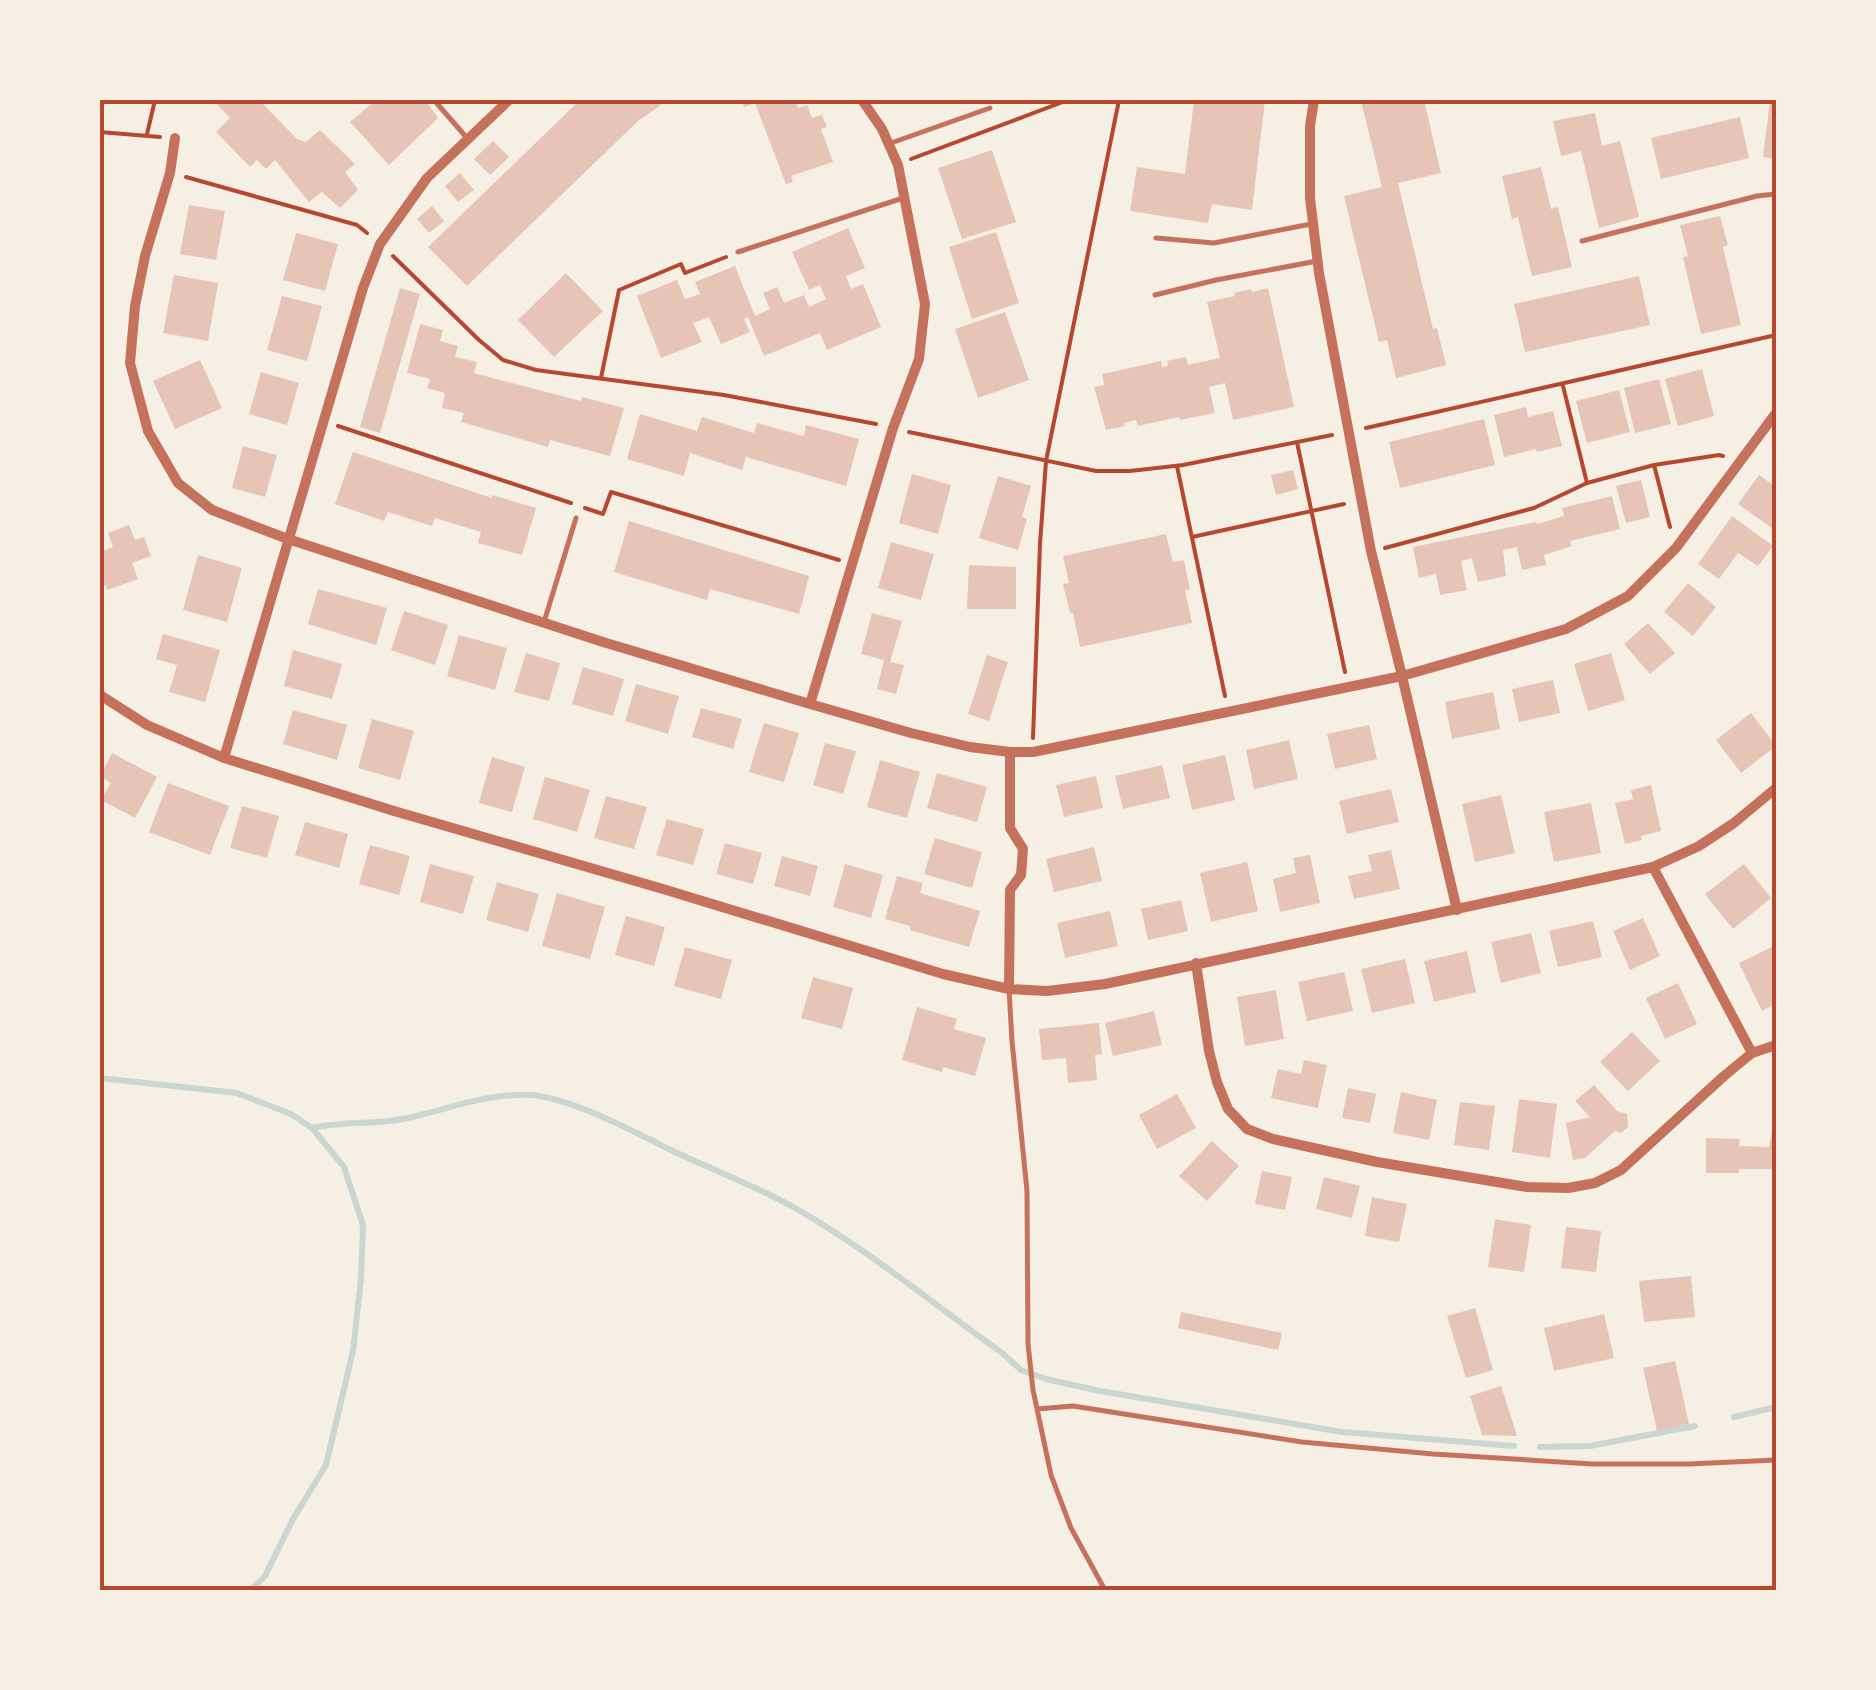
<svg xmlns="http://www.w3.org/2000/svg" width="1876" height="1690" viewBox="0 0 1876 1690" font-family="'Open Sans',sans-serif">
	<style>
		.lines { fill: none; stroke-linecap: round; stroke-linejoin: round }
		.stream { stroke: #c9d6d2; stroke-width: 6 }
		.building { fill: #e6c5b7 }
		.path { stroke: #b5482f; stroke-width: 4 }
		.service { stroke: #c5725c; stroke-width: 5 }
		.minor { stroke: #c5725c; stroke-width: 10 }
		.neatline { fill: none; stroke: #b5482f; stroke-width: 4 }
	</style>
	<rect width="100%" height="100%" fill="#f6efe4"/>
	<g class="lines">
		<path class="stream" d="M100 1078 237 1093 291 1114 312 1128 344 1167 363 1225 361 1279 353 1351 326 1465 293 1519 265 1576 251 1590
			M312 1128C342 1121 373 1125 403 1119 446 1110 485 1093 530 1095 569 1097 635 1132 671 1150 714 1171 760 1187 802 1212 872 1253 935 1305 1001 1352L1021 1370 1046 1379 1100 1391 1342 1432 1514 1446
			M1734 1417 1776 1407
			M1540 1447 1590 1446 1695 1426"/>
	</g>
	<path class="building" d="M213 100H259L297 139 306 142 320 130 355 164 345 172 358 190 340 208 322 192 309 202 275 160 266 169 257 160 250 167 216 132 230 118Z
		M376 100H425L438 118 389 165 350 122Z
		M580 100H656L661 105 638 121 467 286 428 247Z
		M741 100H795L798 108 807 105 812 118 822 115 827 127 821 129 833 162 791 176 793 182 786 184 755 103 744 107Z
		M1194 100H1265L1252 210 1212 204 1208 223 1130 211 1137 167 1185 174Z
		M1392 100V104L1407 100H1424L1441 173 1398 183 1433 329 1437 328 1446 365 1396 378 1387 340 1379 342 1344 196 1382 187 1361 101Z
		M1770 100H1776V159L1763 157Z
		M1595 113 1602 146 1620 141 1639 217 1599 228 1581 151 1561 156 1553 121Z
		M1740 117 1749 158 1661 179 1651 138Z
		M493 141 509 157 490 175 474 159Z
		M992 150 1016 222 962 239 938 168Z
		M1541 167 1551 209 1558 207 1572 267 1532 276 1518 217 1512 219 1502 176Z
		M460 173 474 190 458 202 445 186Z
		M189 205 225 211 216 260 180 254Z
		M432 206 444 221 429 233 417 219Z
		M1720 216 1728 245 1723 247 1741 325 1701 334 1683 257 1688 256 1680 225Z
		M848 228 865 268 846 276 851 289 863 284 881 327 827 350 820 333 764 356 748 317 744 319 750 332 721 344 709 317 693 323 702 342 661 358 637 296 677 280 685 299 700 294 695 282 735 266 755 316 770 309 763 293 777 287 784 303 804 295 809 307 826 299 820 285 809 290 792 252Z
		M996 232 1019 303 972 319 949 247Z
		M296 233 338 244 325 291 283 280Z
		M566 273 603 311 554 357 518 320Z
		M174 275 218 283 208 341 163 333Z
		M1639 276 1650 325 1525 352 1514 304Z
		M400 288 420 294 380 433 360 427Z
		M1268 288 1294 407 1233 420 1225 383 1209 387 1215 413 1180 420 1179 417 1138 426 1136 420 1124 423 1125 426 1106 430 1094 387 1104 385 1102 374 1161 361 1162 367 1168 366 1167 361 1186 357 1188 365 1220 358 1207 302 1235 296 1234 293 1251 289 1252 292Z
		M282 296 322 306 307 361 267 350Z
		M1005 312 1029 380 978 398 955 329Z
		M420 324 443 330 440 341 458 346 455 357 477 362 474 373 581 401 582 397 624 408 610 456 550 440 548 447 461 422 464 413 442 408 445 393 427 388 430 379 407 373Z
		M200 360 222 408 175 429 153 381Z
		M1702 369 1714 416 1678 426 1665 379Z
		M261 372 299 383 287 425 249 414Z
		M1659 379 1671 424 1635 433 1624 388Z
		M1619 390 1630 432 1587 443 1576 401Z
		M1526 407 1528 417 1553 411 1562 446 1537 452 1536 449 1504 457 1494 415Z
		M640 414 697 431 702 417 754 433 757 423 804 436 806 425 859 439 846 486 746 457 742 470 690 453 684 476 627 459Z
		M1484 419 1495 465 1400 488 1389 442Z
		M243 446 277 455 265 497 232 488Z
		M353 452 492 498V495L536 508 522 555 478 543 481 532 435 518 432 526 388 512 384 521 335 504Z
		M1293 470 1298 489 1276 495 1271 475Z
		M912 474 951 485 938 534 899 523Z
		M1759 475 1776 487V531L1738 504Z
		M998 476 1031 486 1022 517 1027 519 1018 550 979 538Z
		M1641 480 1650 517 1626 523 1616 486Z
		M1612 496 1620 529 1570 541 1572 546 1544 555 1546 565 1522 570 1517 547 1503 550 1506 576 1478 582 1472 558 1461 561 1467 590 1440 595 1436 574 1419 578 1413 547 1536 522 1537 524 1564 516 1562 508Z
		M1732 516 1773 546 1758 566 1738 553 1719 579 1698 564Z
		M629 521 809 576 799 614 710 589 707 600 614 572Z
		M129 525 135 540 144 537 151 556 132 563 138 579 107 590 106 585 100 587V552L113 547 108 533Z
		M1166 534 1173 562 1184 560 1190 590H1185L1192 623 1080 647 1073 613H1070L1063 584 1069 583 1063 556Z
		M891 542 934 554 921 600 878 588Z
		M198 555 242 568 227 622 183 610Z
		M969 565 1016 567V609H967Z
		M1688 583 1716 607 1693 636 1664 612Z
		M318 589 387 608 376 645 308 624Z
		M404 611 448 625 435 665 391 650Z
		M872 613 902 621 890 662 904 665 896 694 877 689 884 660 861 654Z
		M1648 623 1675 653 1650 674 1624 644Z
		M163 634 220 650 205 702 169 692 177 665 156 659Z
		M459 635 507 648 495 690 447 676Z
		M293 650 342 664 332 699 284 686Z
		M526 653 560 663 549 701 514 692Z
		M1611 653 1625 700 1588 711 1574 664Z
		M987 655 1008 662 989 721 968 714Z
		M583 667 624 679 613 716 572 704Z
		M1553 680 1560 713 1519 722 1512 689Z
		M636 684 679 696 668 734 625 721Z
		M1493 692 1500 729 1452 739 1445 702Z
		M701 708 742 719 733 749 692 737Z
		M293 710 347 725 337 760 283 744Z
		M1751 713 1776 746 1741 773 1716 740Z
		M372 719 414 731 400 780 358 768Z
		M764 723 799 733 784 782 749 772Z
		M1369 725 1377 759 1335 769 1327 734Z
		M1289 740 1298 779 1254 789 1246 750Z
		M825 743 856 751 843 794 813 785Z
		M112 753 157 777 135 818 101 800 111 783 100 776Z
		M1225 755 1235 800 1192 810 1182 765Z
		M492 757 525 767 512 812 479 803Z
		M880 760 920 772 907 818 867 807Z
		M1162 765 1170 798 1123 809 1115 776Z
		M937 773 987 787 977 822 927 808Z
		M1096 776 1103 808 1064 817 1056 785Z
		M545 777 590 790 577 832 533 819Z
		M168 783 229 806 210 855 149 832Z
		M1651 785 1661 831 1641 836 1642 840 1625 844 1615 803 1633 799 1631 790Z
		M1391 789 1399 822 1347 834 1339 801Z
		M1501 795 1515 853 1475 862 1462 804Z
		M606 796 647 807 634 849 594 838Z
		M1591 803 1601 853 1554 862 1544 812Z
		M242 806 279 816 267 858 230 848Z
		M667 819 704 829 693 865 656 855Z
		M305 822 348 834 339 868 295 855Z
		M935 838 982 852 972 888 924 874Z
		M725 843 762 853 753 884 716 874Z
		M370 845 410 856 399 895 359 884Z
		M1094 847 1102 881 1054 892 1046 859Z
		M1391 850 1400 889 1354 899 1348 876 1372 871 1368 855Z
		M1310 855 1320 903 1280 912 1273 879 1296 873 1293 858Z
		M782 856 818 866 810 896 774 886Z
		M1247 862 1258 911 1211 922 1200 873Z
		M430 864 474 876 463 914 420 902Z
		M845 864 883 875 871 918 833 907Z
		M1744 864 1771 898 1733 929 1705 894Z
		M897 876 923 883 920 893 980 911 969 947 910 930V926L885 919Z
		M497 882 539 894 528 932 486 920Z
		M557 893 605 907 590 959 542 946Z
		M1181 900 1188 931 1148 940 1141 909Z
		M1110 911 1118 946 1065 958 1057 923Z
		M626 916 665 927 654 966 615 955Z
		M1643 918 1660 956 1630 970 1613 931Z
		M1593 921 1602 957 1558 967 1549 931Z
		M1531 933 1541 973 1501 983 1491 942Z
		M1776 945V1004L1762 1011 1739 963Z
		M685 947 732 960 721 999 674 986Z
		M1467 951 1476 992 1434 1002 1424 961Z
		M1405 959 1415 1003 1372 1013 1361 969Z
		M1344 972 1353 1011 1307 1021 1298 982Z
		M813 977 853 988 842 1029 801 1018Z
		M1678 983 1697 1024 1665 1039 1646 998Z
		M1276 990 1284 1039 1245 1046 1237 997Z
		M917 1007 957 1019 954 1029 986 1038 975 1076 943 1067 942 1072 902 1060Z
		M1154 1011 1162 1045 1113 1056 1105 1023Z
		M1099 1023 1102 1054 1095 1055 1097 1080 1068 1083 1066 1058 1042 1060 1039 1029Z
		M1632 1032 1660 1061 1628 1091 1600 1062Z
		M1304 1060 1327 1065 1318 1108 1271 1098 1278 1069 1301 1074Z
		M1594 1085 1617 1111 1627 1114 1628 1127 1621 1133 1615 1131 1585 1158 1573 1160 1566 1123 1590 1117 1575 1101Z
		M1348 1088 1376 1094 1370 1123 1342 1118Z
		M1401 1092 1437 1100 1429 1140 1393 1133Z
		M1177 1094 1196 1128 1157 1149 1139 1115Z
		M1519 1099 1557 1104 1550 1158 1512 1152Z
		M1460 1102 1495 1106 1489 1150 1454 1145Z
		M1772 1130 1776 1131V1169H1739V1173H1706V1138L1740 1139 1739 1146 1769 1147Z
		M1212 1141 1239 1166 1207 1201 1179 1176Z
		M1262 1171 1292 1177 1285 1210 1255 1204Z
		M1324 1177 1360 1186 1352 1218 1316 1209Z
		M1372 1197 1407 1204 1399 1242 1365 1236Z
		M1495 1219 1531 1225 1524 1272 1488 1267Z
		M1566 1227 1601 1231 1596 1272 1561 1268Z
		M1691 1276 1695 1317 1644 1322 1639 1281Z
		M1475 1308 1493 1370 1466 1378 1447 1316Z
		M1181 1312 1282 1333 1278 1350 1178 1328Z
		M1604 1314 1614 1358 1554 1371 1544 1328Z
		M1675 1361 1689 1424 1657 1431 1643 1368Z
		M1501 1386 1517 1436 1482 1435 1470 1396Z"/>
	<g class="lines">
		<path class="path" d="M100 132 160 137
			M147 134 155 100
			M911 159 1068 100
			M186 177 357 225 367 233
			M393 256 479 340 503 360 536 370 724 395 876 424
			M601 378 619 290 681 264 685 273 726 257
			M1563 386 1587 483
			M338 426 571 503
			M1366 428 1776 335
			M909 432 1096 471H1130L1183 465 1332 435
			M1297 442 1345 672
			M1654 465 1719 455 1723 456
			M1177 466 1225 696
			M585 508 603 514 611 492 839 560
			M1192 537 1344 504
			M1385 548 1534 508 1587 483 1654 465 1670 527
			M1033 738 1040 544 1046 461 1119 100"/>
		<path class="service" d="M434 100 467 138
			M891 143 990 108
			M1156 238 1214 243 1311 224
			M1582 241 1757 196 1776 194
			M738 252 903 198
			M1155 295 1216 280 1317 261
			M544 622 576 518
			M1009 989 1012 1041 1027 1191 1028 1344 1033 1390 1051 1475 1071 1528 1105 1590
			M1037 1409 1073 1406 1302 1442 1433 1454 1592 1464H1689L1776 1460"/>
		<path class="minor" d="M1314 100 1310 126V198L1319 273 1371 551 1402 676 1457 910
			M175 138 170 173 145 256 135 306 130 363 148 431 178 483 212 510 288 539 603 642 810 704 911 733 970 747 1010 752H1033L1402 676 1566 629 1628 596 1676 548 1776 413
			M100 695 147 725 224 758 394 811 663 889 943 974 1009 989 1047 991 1105 984 1653 867 1699 846 1734 823 1776 788
			M810 704 893 428 919 359 925 304 898 165 882 129 862 100
			M224 758 363 288 380 244 427 178 509 100
			M1653 867 1752 1053
			M1196 963 1209 1051 1217 1082 1228 1109 1247 1129 1273 1139 1377 1162 1527 1187 1568 1188 1595 1183 1621 1170 1724 1076 1752 1053 1776 1045
			M1009 989 1010 890 1021 875 1023 849 1010 828V752"/>
	</g>
	<rect width="1876" height="1690" fill="none" stroke="#f6efe4" stroke-width="205"/>
	<rect x="102" y="102" width="1672" height="1486" class="neatline"/>
</svg>
